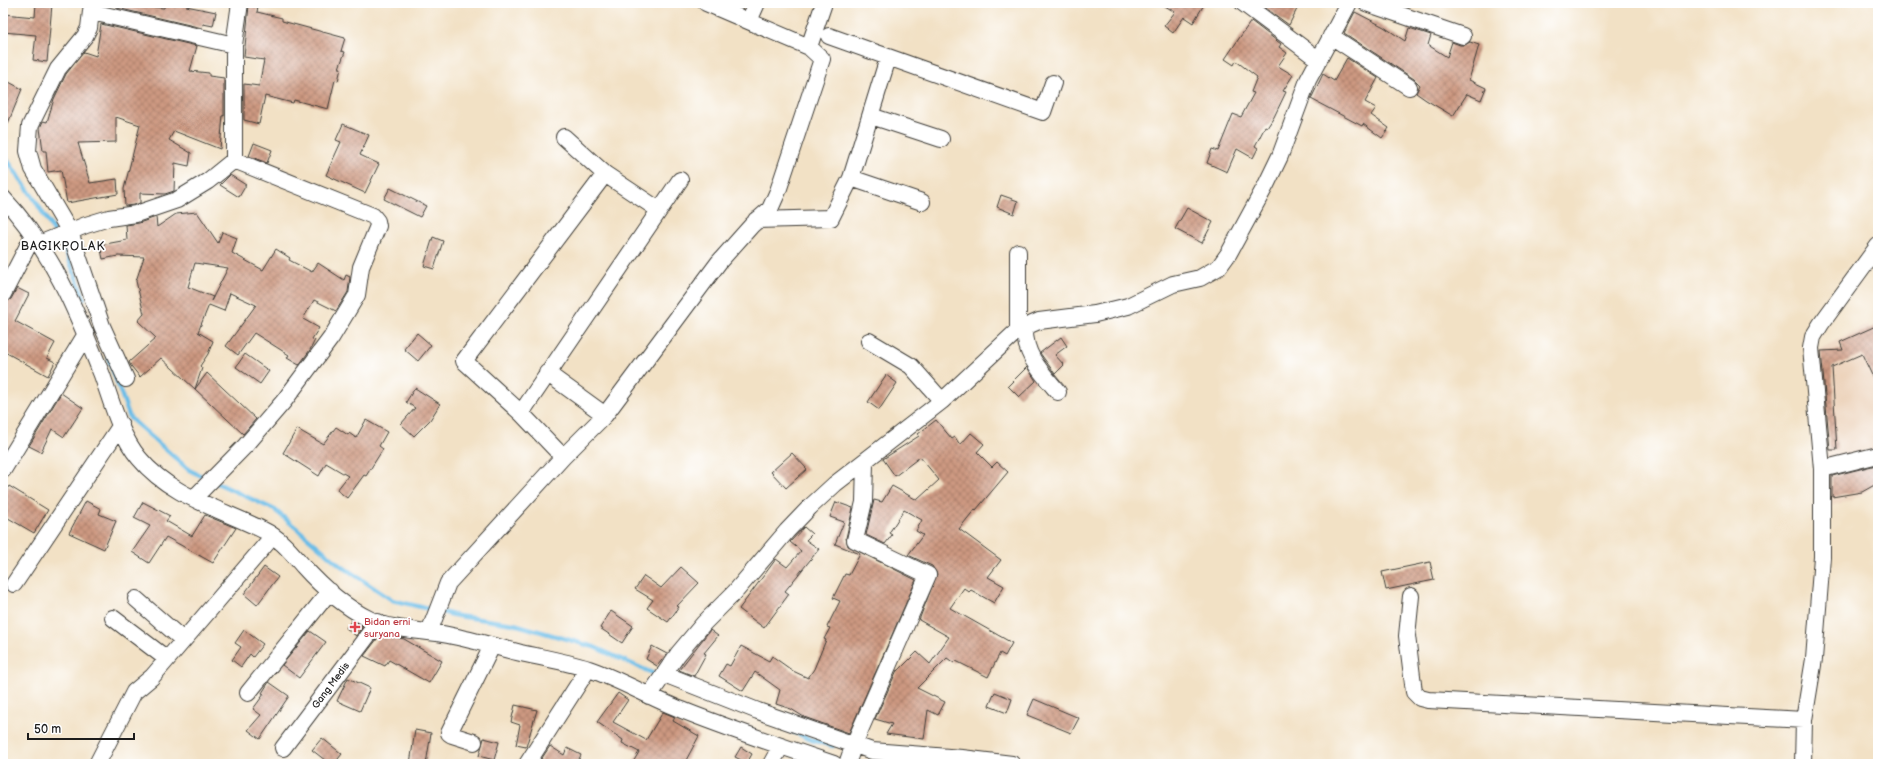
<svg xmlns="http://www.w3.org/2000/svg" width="1881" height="767" viewBox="0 0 1881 767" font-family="'Balsamiq Sans',sans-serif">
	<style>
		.built { fill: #ecd2b9 }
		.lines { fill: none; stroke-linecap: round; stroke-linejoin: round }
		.stream { stroke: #6cbde7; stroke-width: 4.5 }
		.building { fill: url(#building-cross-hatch); fill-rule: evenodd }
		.minor-casing { stroke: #3c3a35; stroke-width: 18 }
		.minor { stroke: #fff; stroke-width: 16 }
		.health-dot { fill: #e0444e; stroke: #fff; stroke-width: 1.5 }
		.labels { text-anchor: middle; stroke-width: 3.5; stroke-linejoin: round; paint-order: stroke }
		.health-label { font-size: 10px; fill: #be3a42; stroke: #fff; text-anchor: start }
		.street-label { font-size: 10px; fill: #1c1c1c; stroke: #fff }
		.quarter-label { font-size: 12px; letter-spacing: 1px; fill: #1c1c1c; stroke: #fff }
	</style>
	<defs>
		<pattern id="building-cross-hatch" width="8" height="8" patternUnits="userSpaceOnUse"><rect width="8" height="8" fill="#cd9981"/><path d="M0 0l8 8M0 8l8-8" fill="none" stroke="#a67c69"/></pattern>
	</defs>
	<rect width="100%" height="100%" fill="#fff"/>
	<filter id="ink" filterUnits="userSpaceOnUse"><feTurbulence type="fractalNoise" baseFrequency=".025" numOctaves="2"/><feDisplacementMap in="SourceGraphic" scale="8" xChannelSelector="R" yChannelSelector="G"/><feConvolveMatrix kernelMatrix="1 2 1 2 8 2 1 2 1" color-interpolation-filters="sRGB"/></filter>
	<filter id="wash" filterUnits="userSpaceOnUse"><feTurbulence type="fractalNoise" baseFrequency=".012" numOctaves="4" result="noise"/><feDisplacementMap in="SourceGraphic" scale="16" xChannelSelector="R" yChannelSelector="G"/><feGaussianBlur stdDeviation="0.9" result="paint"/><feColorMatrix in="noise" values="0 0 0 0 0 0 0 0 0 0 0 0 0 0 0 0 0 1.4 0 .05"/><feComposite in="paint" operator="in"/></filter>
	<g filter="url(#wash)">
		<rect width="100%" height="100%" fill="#f2e1c5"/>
		<path class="built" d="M1868 324 1878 344V485L1850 501 1822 508 1812 353Z"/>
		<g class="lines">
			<path class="stream" d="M3 154 35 200 66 252 84 298
				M108 357 130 418 189 470 208 479
				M215 482 275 510 340 565 392 600 458 616 514 624 594 647 659 676
				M789 730 812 740 833 746
				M889 760 910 764"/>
		</g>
		<g id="blocks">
			<path class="building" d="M36 3 52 4 47 62 33 60 36 35 3 32V14L35 17Z
				M117 3H130V5L164 8 165 3H187L186 6 216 12 213 26 203 24 202 28 117 8Z
				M1160 3H1205L1193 23 1184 17 1173 33 1164 26 1175 12Z
				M1266 3H1300L1289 25 1263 6Z
				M249 5 258 7 257 12 282 18V21L345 38 341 51 345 52 339 68H341L338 81 335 80 328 109 294 100 293 103 265 96 259 124 244 120V84L259 86 264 60 244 57Z
				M1355 12 1384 27 1405 41 1409 28 1431 35 1428 45 1447 57 1452 42 1460 45H1465L1470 42 1479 45 1469 80 1486 88 1481 100 1467 94 1453 116 1426 100 1416 93 1420 85 1414 79 1344 33Z
				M1251 21 1281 44 1279 47 1287 53 1278 66 1293 75 1283 91 1286 92 1274 117 1267 128 1265 127 1255 146 1258 148 1253 158 1237 149 1227 172 1207 163 1212 149 1218 151 1233 114 1241 117 1254 93 1251 92 1257 77 1236 61 1234 65 1225 59Z
				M101 24 197 46 190 71 209 73V76L224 78V116L223 115 220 149 174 131 169 140 191 153 189 166 175 163 174 191 165 194 140 193V203L134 205 125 206 124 189 140 125 116 117V142L78 143 90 183 117 179 118 194 67 203 61 170 48 172 46 151H43L40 128 43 121 47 122 54 99 66 74 84 52 96 56Z
				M1347 58 1378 78 1365 102 1376 108 1371 115 1389 128 1382 138 1363 124 1362 126 1311 99 1323 74 1334 81Z
				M7 81 22 89 4 133 3 88Z
				M343 124 369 135 360 155 379 164 365 193 326 175 341 142 336 140Z
				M254 143 272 150 267 163 249 156Z
				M230 175 246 185 239 197 220 185Z
				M390 188 426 206 420 217 384 199Z
				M1001 195 1018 201 1014 214 997 207Z
				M1187 208 1213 222 1202 243 1175 229Z
				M197 212 218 243 222 232 237 238 232 253 263 270 276 249 290 258 289 260 312 272 318 263 344 280 346 275 350 277 348 292 336 311 314 300 303 319 319 328 312 339 315 340 310 350 299 365 287 358 289 355 254 333 238 355 226 346 256 305 230 293 224 311 209 305 198 332 213 341 208 354 200 366 202 368 195 389 161 358 140 377 131 366 129 362 156 338 138 321 144 314 136 281 144 257 118 256 103 259 100 245 127 240 126 225 139 223 156 217 157 227 176 214ZM195 263 228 268 211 301 213 297 188 287Z
				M433 237 443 241 434 269 424 266Z
				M17 288 29 294 15 321 55 343 47 358 55 362 48 376 3 351V303L11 299Z
				M1878 325V388L1862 354 1832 367 1837 450H1830L1821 351 1843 350 1840 342Z
				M417 333 431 345 418 361 404 349Z
				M1061 337 1067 346 1055 355 1064 365 1055 374 1040 353Z
				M245 354 269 371 260 384 236 367Z
				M1027 367 1036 381 1019 397 1008 386Z
				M207 373 256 419 243 434 195 389Z
				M886 375 897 383 879 410 868 402Z
				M415 388 440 404 430 420 414 436 401 424 415 408 406 402Z
				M61 393 83 408 64 437 52 429 41 452 29 446Z
				M366 420 387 432 379 446 383 449 366 476 364 475 347 498 337 490 348 476 326 463 319 476 283 453 297 429 323 444 336 427 348 435 349 433 356 438Z
				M936 420 952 439 955 437 960 445 971 433 984 444 977 452 992 467 997 462 1008 472 976 510 975 509 959 529 1001 560 988 577 1004 586 994 603 971 590 969 592 964 588 950 608 1012 643 1005 656 1000 653 988 677 956 661 954 663 947 658 917 688 945 702 938 715 928 710 924 739 886 734 892 724 875 719 897 670 898 671 917 652 930 664 949 637 919 620 937 574 932 566 908 555 923 535 916 531 922 520 904 510 889 533 892 535 885 544 866 535 874 500 882 502 892 486 917 500 939 480 920 457 895 476 883 459 919 436 918 434Z
				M792 453 807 469 786 488 771 472Z
				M1876 465 1878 483 1862 492 1832 497V476Z
				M9 486 48 510 34 533 3 515V496Z
				M86 501 101 509 99 514 116 521 104 549 69 533Z
				M143 502 170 516 166 521 192 536 205 515 236 528 213 563 166 537 149 563 132 552 150 526 134 518Z
				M836 502 853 508 846 538 848 546 916 580 849 733 804 717 791 709 776 704 780 690 755 672 743 691 719 676 726 664 730 666 741 646 769 661 772 656 793 671 808 678 814 669 826 640 824 639 830 628 827 627 840 601 833 598 845 574 849 575 860 554 835 544 844 522 830 517Z
				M804 527 812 534 806 540 819 549 785 591 789 594 764 628 739 609 776 559 787 567 801 551 790 542Z
				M1430 562 1434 580 1386 590 1382 572Z
				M264 567 278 577 257 605 244 594Z
				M681 567 699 583 677 606 679 607 668 622 647 608 653 600 635 589 644 576 661 588Z
				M611 611 633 626 622 643 600 628Z
				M352 620 363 626 356 636 346 628Z
				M244 630 263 644 253 657 250 654 241 667 232 660 241 647 235 643Z
				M710 630 718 636 704 653 706 654 694 676 679 670Z
				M310 631 326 642 299 678 282 665Z
				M381 634 404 639 442 661 429 683 389 660 385 666 364 656Z
				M652 646 667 654 657 666 646 659Z
				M348 678 370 688 360 711 337 701Z
				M269 682 289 696 260 739 248 730 261 715 253 709 264 694 262 693Z
				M995 692 1012 699 1007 713 989 706Z
				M618 693 628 700 613 722 646 740 663 712 675 717 673 721 699 736 684 764H632L639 752 622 743 623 740 597 722Z
				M1034 699 1079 718 1071 733 1027 715Z
				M515 705 537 710 526 747 516 745 520 725 511 722Z
				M415 730 431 733 426 764H410Z
				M322 738 342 754 334 764H330L312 750Z
				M484 738 499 742 494 760 479 756Z
				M550 746 564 755 567 748 581 755 577 763 579 764H538Z
				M741 747 752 754 747 763 735 757Z"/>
		</g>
	</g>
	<g filter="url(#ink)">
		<use href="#blocks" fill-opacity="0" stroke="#3c3a35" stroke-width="1"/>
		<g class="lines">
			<g class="minor-casing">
				<path id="minor" d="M92 3 89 28 85 36 58 69 30 126 28 151 33 169 70 232 102 326 126 379
					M1243 3 1319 60
					M1366 3 1463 36
					M92 12 234 45
					M749 21 757 3
					M829 36 1043 112 1053 83
					M1331 36 1409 87
					M809 47 824 3
					M871 116 941 139
					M564 137 605 174 659 210
					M851 178 922 202
					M3 198C51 248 77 312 102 375 112 403 120 435 139 458 170 496 221 509 263 530 280 538 291 552 303 566 321 586 345 607 369 619 393 631 423 630 448 635 473 640 497 647 521 653 544 658 567 662 589 669 621 680 651 698 682 710 732 730 783 747 834 764
					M756 220 831 218 851 178 888 58
					M39 244 86 225 109 218 136 214 177 200 208 181 234 160V45L240 3
					M3 294 33 236
					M1025 326C1023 354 1041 372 1058 392
					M1018 330V252
					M869 341 911 366 942 401
					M547 373 605 415
					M521 413 680 180
					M563 457 521 413 464 361 605 174
					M1822 469 1878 455
					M3 470 86 334
					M194 498 246 445 284 401 331 338 357 295 361 267 378 226 377 221 373 216 234 160
					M14 584 121 425
					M1411 596 1407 636 1414 692 1420 698 1428 700 1804 720
					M136 599 183 640
					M113 618 167 659
					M429 632 448 583 563 457 605 415 719 262 752 225 770 209 778 191 822 59 809 47 706 3
					M664 674 758 711 872 751 962 758 1012 764
					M248 693 330 591
					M649 696 678 654 704 623 735 592 787 531 810 507 835 484 942 401 1018 330 1039 321 1095 314 1128 306 1173 284 1200 278 1219 267 1229 253 1266 185 1280 156 1308 80 1349 3
					M474 742 452 735 449 733 492 646
					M283 748 378 622
					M97 764 134 692 152 677 273 536
					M527 764 588 669
					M771 764 781 746
					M847 764 854 744 928 575 855 540 864 502 865 462
					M1803 764 1804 720 1814 659 1822 557V469L1811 348 1813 337 1821 324 1878 246"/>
			</g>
			<use href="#minor" class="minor"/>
		</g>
	</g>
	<path class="health-dot" d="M353 621h4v4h4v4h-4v4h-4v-4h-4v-4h4z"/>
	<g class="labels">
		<g class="health-label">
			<text x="364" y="625">Bidan erni<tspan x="364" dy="12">suryana</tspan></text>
		</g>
		<g class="street-label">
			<text transform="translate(330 685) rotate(-53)" y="4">Gang Medis</text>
		</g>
		<g class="quarter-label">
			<text x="63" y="250">BAGIKPOLAK</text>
		</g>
	</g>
	<rect width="1881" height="767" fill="none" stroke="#fff" stroke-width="16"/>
	<path d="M28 733v6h106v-6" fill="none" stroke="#1c1c1c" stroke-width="2"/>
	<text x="34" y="733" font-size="12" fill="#1c1c1c" stroke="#ffffff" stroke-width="3" paint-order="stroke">50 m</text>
</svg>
